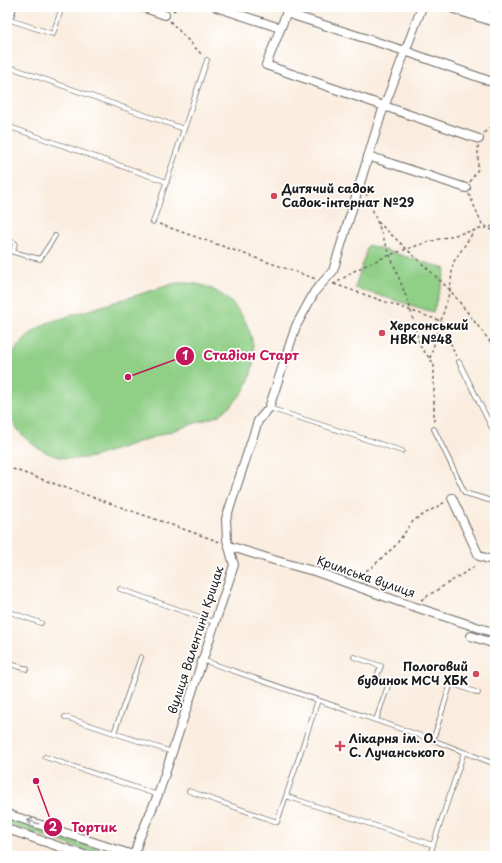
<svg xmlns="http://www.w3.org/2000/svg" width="502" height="863" viewBox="0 0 502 863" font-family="'Playpen Sans',sans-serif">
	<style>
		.green { fill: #8fcf86; stroke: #567651 }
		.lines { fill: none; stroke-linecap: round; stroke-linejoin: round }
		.lane-casing { stroke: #6a6560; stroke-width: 5.5 }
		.street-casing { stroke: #6a6560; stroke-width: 10 }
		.secondary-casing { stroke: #6a6560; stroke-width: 14 }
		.path { stroke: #6a6560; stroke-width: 1.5; stroke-dasharray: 3 3; stroke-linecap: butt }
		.lane { stroke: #fff; stroke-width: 4 }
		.street { stroke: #fff; stroke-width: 8 }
		.secondary { stroke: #fff; stroke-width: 12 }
		.oneway { stroke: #999 }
		.poi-dot { fill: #d1495b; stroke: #fff; stroke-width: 1.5 }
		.labels { text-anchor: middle; stroke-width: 3.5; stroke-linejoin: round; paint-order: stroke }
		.poi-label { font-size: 12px; font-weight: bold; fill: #1c1c1c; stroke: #fff; text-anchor: start }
		.street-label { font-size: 12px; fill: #1c1c1c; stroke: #fff }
		.leader { fill: none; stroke: #c2185b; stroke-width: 1.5 }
		.callout-dot { fill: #c2185b; stroke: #fff; stroke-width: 1.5 }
		.mark-label { font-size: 12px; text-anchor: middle; font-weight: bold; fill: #fff }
		.callout-label { font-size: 13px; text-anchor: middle; font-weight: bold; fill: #c2185b; stroke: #fff; stroke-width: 3.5; stroke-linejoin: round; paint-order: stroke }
	</style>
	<rect width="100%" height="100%" fill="#fff"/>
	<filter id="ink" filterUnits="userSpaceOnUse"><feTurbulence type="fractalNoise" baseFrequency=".025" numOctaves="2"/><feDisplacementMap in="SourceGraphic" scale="8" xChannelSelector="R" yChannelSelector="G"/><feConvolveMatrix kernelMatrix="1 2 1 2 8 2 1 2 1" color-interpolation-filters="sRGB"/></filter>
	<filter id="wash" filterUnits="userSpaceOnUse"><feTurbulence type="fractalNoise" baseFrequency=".012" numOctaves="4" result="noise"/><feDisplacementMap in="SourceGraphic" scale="16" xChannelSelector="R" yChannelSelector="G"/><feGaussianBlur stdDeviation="0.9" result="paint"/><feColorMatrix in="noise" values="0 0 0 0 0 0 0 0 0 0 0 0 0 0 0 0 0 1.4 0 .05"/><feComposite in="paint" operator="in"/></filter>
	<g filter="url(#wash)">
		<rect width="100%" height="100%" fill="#faeddf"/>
		<path class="green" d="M368 245 446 269 433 312 355 288Z
			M176 283C183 283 190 283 197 284 241 294 265 342 248 382 243 396 231 405 220 415L93 457C86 458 78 459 72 459 44 457 15 437 8 409 6 403 7 395 7 388 7 373 7 364 15 350 23 338 35 330 47 323Z
			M7 818 120 856H103L7 824Z"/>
	</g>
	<g filter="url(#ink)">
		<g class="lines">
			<g class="lane-casing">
				<path id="lane" d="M7 19 53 34 62 7
					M7 66 184 129
					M7 126 167 182
					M153 222 207 60
					M7 240 15 243 13 252 40 259 55 236
					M459 362 492 428 495 429
					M269 408 402 451
					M434 429 465 493 495 502
					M120 589 214 622
					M7 611 41 623
					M354 657 381 666 376 678 389 683 376 720
					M202 660 433 740 495 764
					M7 663 27 669
					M318 700 286 796 433 845 464 752
					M65 717 172 752
					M114 733 141 657
					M433 740 451 683 478 693
					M45 757 158 795
					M189 791 277 822 286 796
					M430 856 433 845"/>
			</g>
			<g class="street-casing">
				<path id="street" d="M142 7 165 15
					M216 7 280 28
					M289 7 266 65 479 139
					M286 13 405 51 495 83
					M368 156 466 188
					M452 498 479 556 495 561
					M229 546 277 561 317 572 400 602 495 633
					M471 636 495 644
					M7 814 136 856
					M7 829 87 856
					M134 856 139 839 158 795 234 565 227 540 226 519 258 421 269 408 296 326 315 291 333 271 381 115 422 7"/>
			</g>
			<g class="secondary-casing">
				<path id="secondary" d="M454 7 495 20
					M7 16 10 7"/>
			</g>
			<path class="path" d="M173 11 180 7
				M170 21 203 56
				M484 133 495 122
				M470 182 478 169V146
				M366 193 409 304 420 346 434 364V423
				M469 194 482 224 495 232
				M378 222 450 290 495 348
				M159 224 316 279
				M333 284C341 281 348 274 356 270 400 248 447 236 494 226
				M334 284 441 321 450 290 453 263 474 231
				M441 321 456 356
				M430 358 441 321
				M7 467 220 542
				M356 577 372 567 395 546 414 520 445 502
				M421 600 477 565"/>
			<use href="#lane" class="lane"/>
			<use href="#street" class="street"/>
			<use href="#secondary" class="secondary"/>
		</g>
		<defs><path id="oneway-shaft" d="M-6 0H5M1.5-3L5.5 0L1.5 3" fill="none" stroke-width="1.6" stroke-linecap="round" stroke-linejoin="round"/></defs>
		<use class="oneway" href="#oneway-shaft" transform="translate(33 822) rotate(-162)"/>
	</g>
	<g class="poi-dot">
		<circle cx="274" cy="196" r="4"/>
		<circle cx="382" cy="333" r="4"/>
		<circle cx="476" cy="674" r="4"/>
		<path d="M338 740h4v4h4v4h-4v4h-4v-4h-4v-4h4z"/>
	</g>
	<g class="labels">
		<g class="poi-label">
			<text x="282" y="193">Дитячий садок<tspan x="282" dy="14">Садок-інтернат №29</tspan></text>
			<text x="390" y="330">Херсонський<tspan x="390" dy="14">НВК №48</tspan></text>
			<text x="468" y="671" text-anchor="end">Пологовий<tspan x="468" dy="14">будинок МСЧ ХБК</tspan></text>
			<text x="349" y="743">Лікарня ім. О.<tspan x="349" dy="14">С. Лучанського</tspan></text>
		</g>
		<g class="street-label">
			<text transform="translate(366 577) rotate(19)" y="4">Кримська вулиця</text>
			<text transform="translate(196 640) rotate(-72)" y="4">вулиця Валентини Крицак</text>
		</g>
	</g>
	<path class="leader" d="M128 377L185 356M36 781L53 827"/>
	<g class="callout-dot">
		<circle cx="128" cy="377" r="4"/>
		<circle cx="36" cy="781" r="4"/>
		<circle cx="185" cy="356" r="10"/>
		<circle cx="53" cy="827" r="10"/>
	</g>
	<g class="mark-label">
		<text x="185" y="360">1</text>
		<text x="53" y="831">2</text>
	</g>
	<g class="callout-label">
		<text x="251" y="360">Стадіон Старт</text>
		<text x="94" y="832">Тортик</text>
	</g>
	<rect width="502" height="863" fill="none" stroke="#fff" stroke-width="24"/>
</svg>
